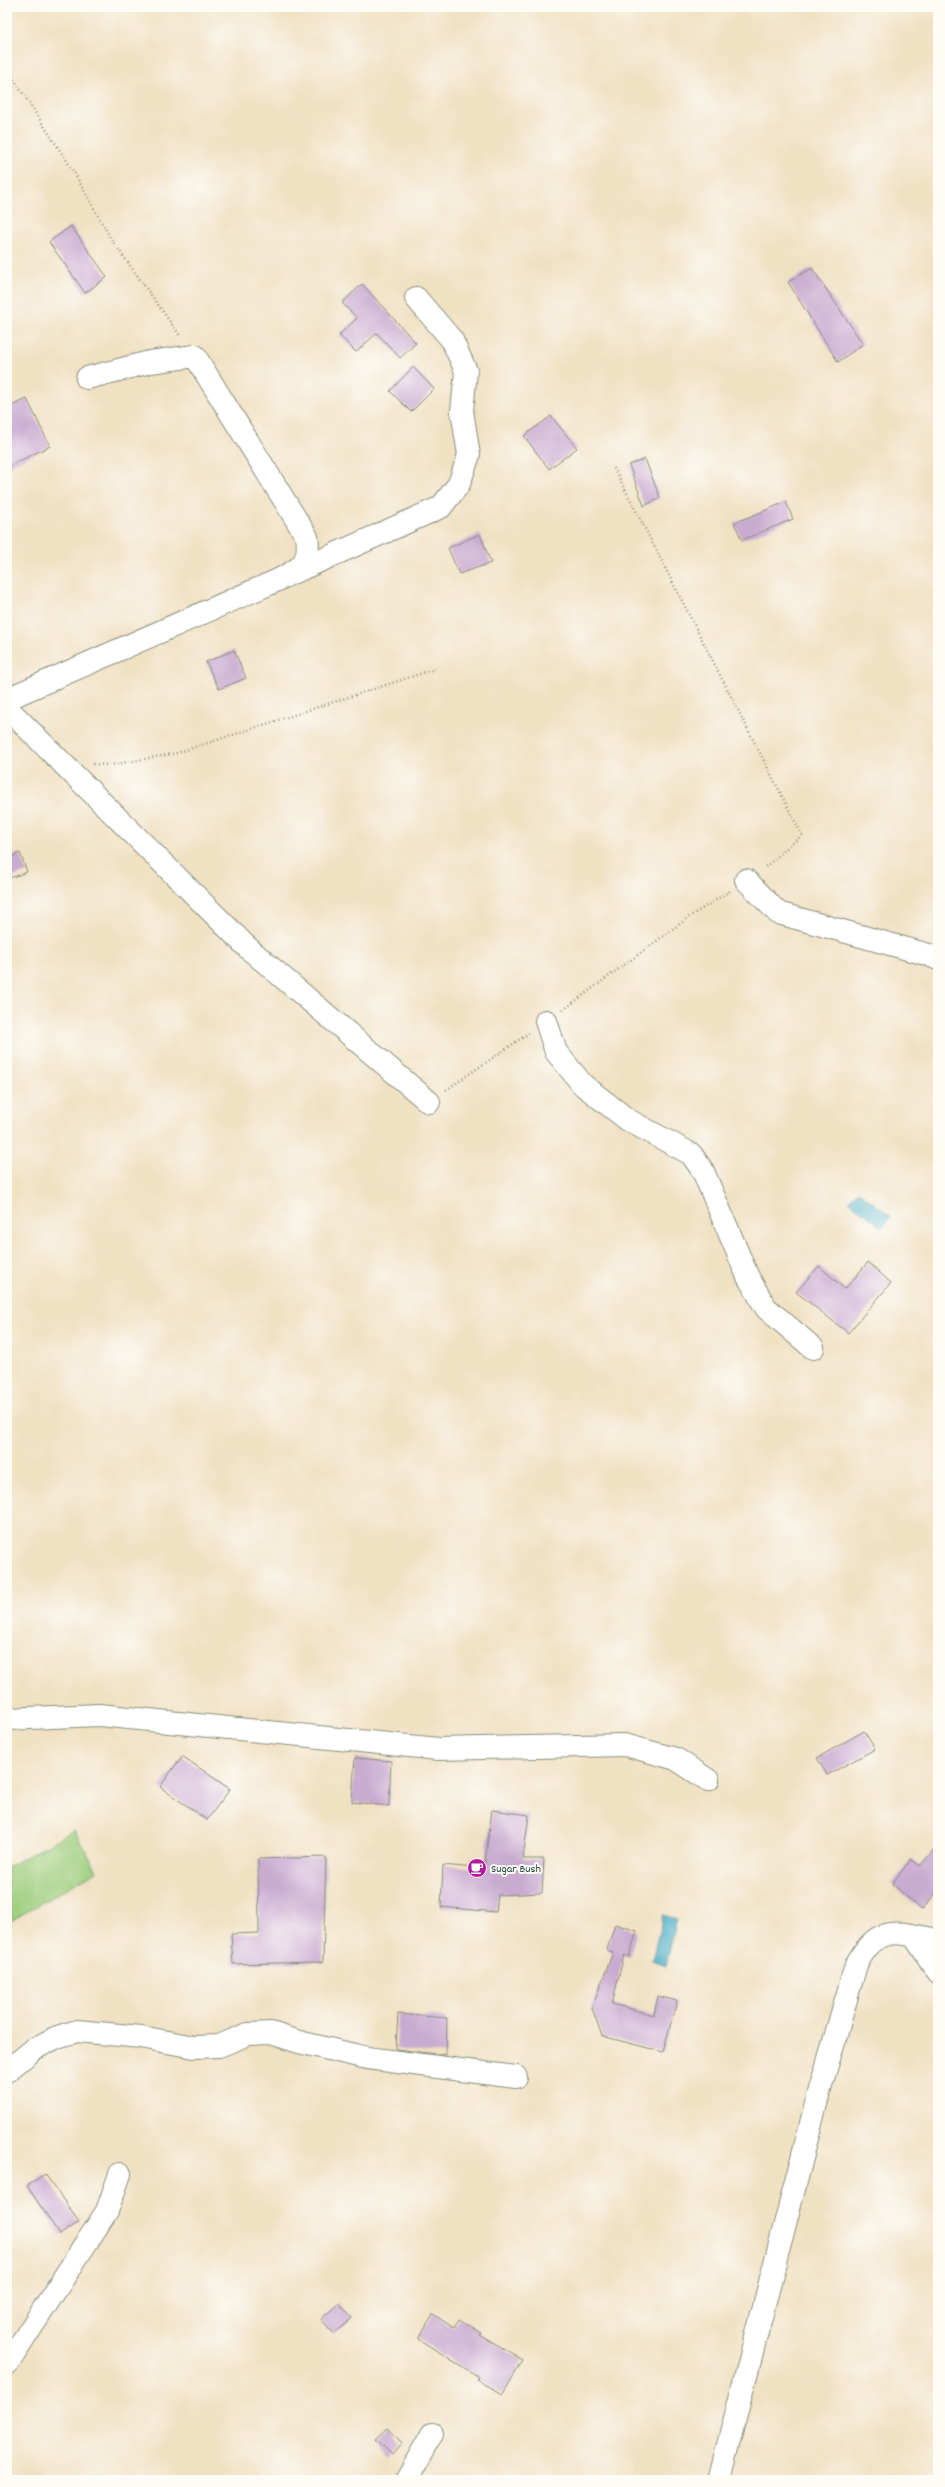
<svg xmlns="http://www.w3.org/2000/svg" width="945" height="2487" viewBox="0 0 945 2487" font-family="Dekko,sans-serif">
	<style>
		.green { fill: #9dcd7c; stroke: #5e8558 }
		.water { fill: #46acc5; stroke: #32747c }
		.building { fill: #c9aad1 }
		.lines { fill: none; stroke-linecap: round; stroke-linejoin: round }
		.minor-casing { stroke: #888f7c; stroke-width: 24 }
		.path { stroke: #888f7c; stroke-width: 2.5; stroke-dasharray: 1 3; stroke-linecap: butt }
		.minor { stroke: #fff; stroke-width: 22 }
		.labels { text-anchor: middle; stroke-width: 4; stroke-linejoin: round; paint-order: stroke }
		.poi-label { font-size: 12px; fill: #1f3d34; stroke: #fdfcf7; text-anchor: start }
	</style>
	<rect width="100%" height="100%" fill="#fdfcf7"/>
	<filter id="ink" filterUnits="userSpaceOnUse"><feTurbulence type="fractalNoise" baseFrequency=".025" numOctaves="2"/><feDisplacementMap in="SourceGraphic" scale="8" xChannelSelector="R" yChannelSelector="G"/><feConvolveMatrix kernelMatrix="1 2 1 2 8 2 1 2 1" color-interpolation-filters="sRGB"/></filter>
	<filter id="wash" filterUnits="userSpaceOnUse"><feTurbulence type="fractalNoise" baseFrequency=".012" numOctaves="4" result="noise"/><feDisplacementMap in="SourceGraphic" scale="16" xChannelSelector="R" yChannelSelector="G"/><feGaussianBlur stdDeviation="0.9" result="paint"/><feColorMatrix in="noise" values="0 0 0 0 0 0 0 0 0 0 0 0 0 0 0 0 0 1.4 0 .05"/><feComposite in="paint" operator="in"/></filter>
	<g filter="url(#wash)">
		<rect width="100%" height="100%" fill="#f0e1c3"/>
		<path class="green" d="M74 1830 97 1871 7 1923V1867Z"/>
		<path class="water" d="M858 1191 891 1216 882 1228 849 1201Z
			M663 1915 677 1919 666 1965 652 1960Z"/>
		<g id="blocks">
			<path class="building" d="M71 226 107 277 85 293 49 242Z
				M812 268 863 344 838 362 788 282Z
				M362 284 416 343 400 358 377 333 356 352 339 335 357 318 342 303Z
				M413 367 434 389 411 412 390 391Z
				M27 399 50 446 7 467V408Z
				M551 416 577 448 549 469 524 436Z
				M645 459 660 498 644 506 629 465Z
				M786 502 793 519 742 540 734 523Z
				M480 534 491 563 459 574 448 548Z
				M234 650 246 678 219 689 206 662Z
				M20 853 27 872 7 879V858Z
				M868 1262 891 1283 848 1333 796 1292 819 1266 845 1289Z
				M864 1731 875 1749 827 1775 817 1758Z
				M182 1756 230 1789 207 1820 160 1787Z
				M355 1758 391 1761 389 1806 352 1802Z
				M492 1810 529 1815 523 1859H544L542 1893 498 1895 496 1912 441 1907 443 1865 484 1869Z
				M938 1845V1890L922 1910 892 1884 911 1859 920 1866Z
				M326 1857 323 1962 233 1964 231 1934 259 1933 258 1859Z
				M615 1924 637 1931 629 1957 624 1955 612 2004 654 2015 658 1996 677 2001 663 2052 602 2036 592 2008 613 1952 607 1950Z
				M398 2014 447 2018 446 2055 396 2049Z
				M45 2174 79 2222 60 2235 27 2186Z
				M339 2303 352 2318 334 2334 321 2319Z
				M433 2314 454 2328 459 2319 481 2332 479 2334 523 2360 503 2394 477 2380 479 2377 418 2339Z
				M388 2428 402 2443 392 2455 376 2439Z"/>
		</g>
	</g>
	<g filter="url(#ink)">
		<use href="#blocks" fill-opacity="0" stroke="#888f7c" stroke-width="1"/>
		<g class="lines">
			<g class="minor-casing">
				<path id="minor" d="M295 572 441 507 459 484 469 455 462 411 466 371 452 340 416 298
					M7 699 278 580C300 569 311 563 307 537L195 356 150 362 87 378
					M7 708 248 948 429 1102
					M746 880 778 913 929 955 938 959
					M546 1021 556 1052 583 1085 628 1120 691 1154 703 1171 748 1277 766 1308 813 1348
					M7 1719 99 1715 439 1749 625 1745 676 1759 708 1780
					M914 1936 938 1972
					M7 2071 34 2049 57 2037 77 2031 141 2037 194 2047 219 2046 248 2034 271 2033 299 2042 367 2058 516 2077
					M7 2365 107 2211 120 2174
					M406 2480 432 2434
					M719 2480 817 2100 856 1965C878 1922 898 1933 938 1940"/>
			</g>
			<path class="path" d="M7 69 72 169 111 239 181 337
				M614 468 802 835 764 868
				M93 764 111 765 177 753 435 669
				M563 1010 692 915 730 891
				M446 1090 529 1033"/>
			<use href="#minor" class="minor"/>
		</g>
	</g>
	<defs>
		<g id="cafe-disc" transform="scale(1)"><circle r="9.5" fill="#b5179e" stroke="#fdfcf7"/><path d="M-5.5-4.5H6V0H3Q3 3.5 0 3.5H-2.5Q-5.5 3.5-5.5 0ZM3-3.2v2h1.7v-2ZM-6 4.5H4V6H-6Z" fill="#fff"/></g>
	</defs>
	<g fill-rule="evenodd">
		<use href="#cafe-disc" x="477" y="1868"/>
	</g>
	<g class="labels">
		<g class="poi-label">
			<text x="491" y="1872">Sugar Bush</text>
		</g>
	</g>
	<rect width="945" height="2487" fill="none" stroke="#fdfcf7" stroke-width="24"/>
</svg>
